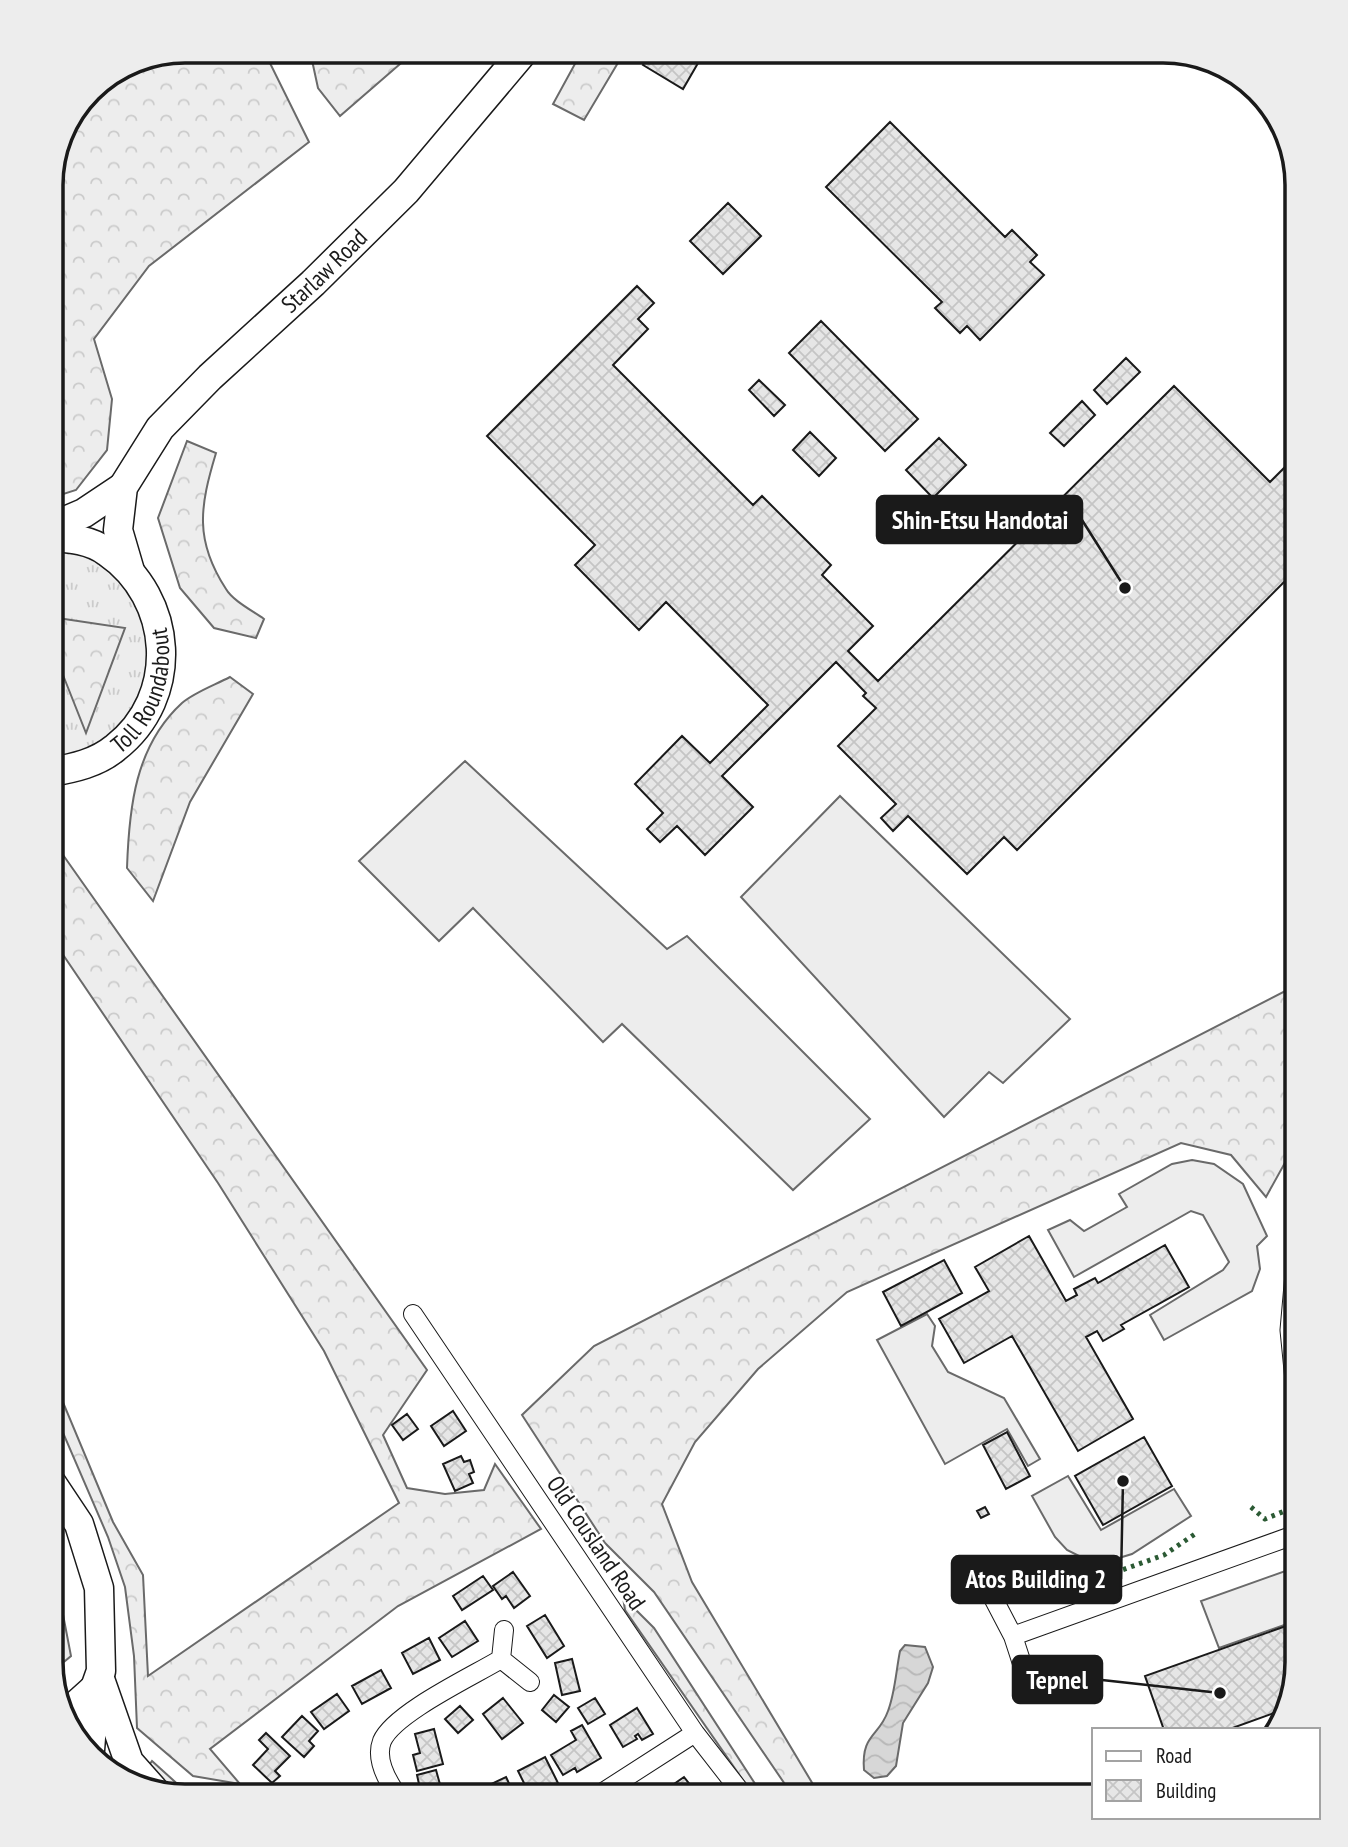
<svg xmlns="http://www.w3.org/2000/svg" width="1348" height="1847" viewBox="0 0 1348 1847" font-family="'PT Sans Narrow',sans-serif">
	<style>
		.grass { fill: url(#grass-tufts); stroke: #6a6a6a; stroke-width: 2 }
		.forest { fill: url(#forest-crowns); stroke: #6a6a6a; stroke-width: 2 }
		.built { fill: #ededed; stroke: #6a6a6a; stroke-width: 2 }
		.water { fill: url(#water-waves); stroke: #6a6a6a; stroke-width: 2 }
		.building { fill: url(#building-cross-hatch); stroke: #1a1a1a; stroke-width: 2 }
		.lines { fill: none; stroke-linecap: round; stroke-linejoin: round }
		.minor-casing { stroke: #1a1a1a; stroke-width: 20 }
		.tertiary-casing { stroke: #1a1a1a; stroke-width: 25 }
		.primary-casing { stroke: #1a1a1a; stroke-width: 31 }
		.minor { stroke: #fff; stroke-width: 18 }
		.tertiary { stroke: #fff; stroke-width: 23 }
		.primary { stroke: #fff; stroke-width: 28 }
		.hedge { stroke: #2b5a34; stroke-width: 5; stroke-dasharray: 3.5 5; stroke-linecap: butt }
		.labels { text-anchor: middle; stroke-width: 5; stroke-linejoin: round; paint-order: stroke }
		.street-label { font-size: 24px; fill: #1a1a1a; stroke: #fff }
		.rim { fill: none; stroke: #1a1a1a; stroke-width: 3.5 }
		.leader { fill: none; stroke: #1a1a1a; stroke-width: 2.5 }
		.callout-dot { fill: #1a1a1a; stroke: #fff; stroke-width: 2.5 }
		.callout { fill: #1a1a1a; stroke: #1a1a1a; stroke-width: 2.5 }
		.callout-label { font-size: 26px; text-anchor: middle; font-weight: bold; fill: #fff }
	</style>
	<defs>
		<pattern id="grass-tufts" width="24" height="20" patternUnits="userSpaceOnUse" patternTransform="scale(1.75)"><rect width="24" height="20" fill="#ededed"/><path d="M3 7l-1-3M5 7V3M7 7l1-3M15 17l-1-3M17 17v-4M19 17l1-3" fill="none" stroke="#cbcbcb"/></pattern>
		<pattern id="forest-crowns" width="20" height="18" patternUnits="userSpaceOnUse" patternTransform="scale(1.75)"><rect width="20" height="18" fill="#ededed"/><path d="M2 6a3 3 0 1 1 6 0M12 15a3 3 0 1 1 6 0" fill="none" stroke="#cbcbcb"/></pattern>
		<pattern id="water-waves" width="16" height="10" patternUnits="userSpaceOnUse" patternTransform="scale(1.75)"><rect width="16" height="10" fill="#d7d7d7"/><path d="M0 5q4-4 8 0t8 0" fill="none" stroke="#b8b8b8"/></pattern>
		<pattern id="building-cross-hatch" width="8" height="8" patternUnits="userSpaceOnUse" patternTransform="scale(1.75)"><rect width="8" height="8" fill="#e6e6e6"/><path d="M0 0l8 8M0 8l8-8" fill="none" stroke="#c5c5c5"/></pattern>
	</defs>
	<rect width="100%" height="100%" fill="#fff"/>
	<path class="grass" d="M51 548C67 550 83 552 97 561 159 600 169 692 111 739 93 753 72 757 51 762Z"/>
	<path class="forest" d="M185 51H264L309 142 149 266 94 339 112 399 107 450 76 490 51 498V176L65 125 96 84Z
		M310 51H415L340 116 318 88Z
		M582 51H625L584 120 553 104Z
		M187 441 216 453C200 506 194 540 226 589 233 601 253 611 264 619L256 638 214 628 180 588 158 518Z
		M51 617 125 628 86 733 61 670 51 668Z
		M230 677 253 694 190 802 153 901 127 868C129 808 135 746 182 703 195 692 215 685 230 677Z
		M51 838 427 1370 383 1435 407 1488 445 1494 484 1490 495 1464 541 1529 398 1606 210 1749 240 1784 193 1776 137 1728 134 1656 125 1587 108 1537 51 1405 60 1395 113 1522 143 1575 148 1676 399 1503 324 1351 218 1183 51 937Z
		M1297 985V1141L1266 1197 1231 1155 1181 1143 847 1292 758 1369 695 1442 662 1504 692 1582 820 1796H793L654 1592 605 1543 522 1415 594 1346Z
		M51 1552 71 1656 53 1671 51 1662Z
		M623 1597 654 1628 763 1796H754L625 1610Z
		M152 1761 183 1789 217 1790 234 1796H179L147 1768Z"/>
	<path class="built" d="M465 761 667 949 687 936 870 1119 793 1190 622 1024 603 1042 473 908 439 941 359 861Z
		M840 796 1070 1019 1003 1083 989 1072 944 1117 741 897Z
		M1192 1160 1214 1164 1243 1184 1267 1236 1257 1246 1260 1269 1252 1291 1164 1340 1150 1315 1223 1270 1229 1262 1203 1215 1191 1211 1074 1277 1048 1230 1070 1220 1084 1231 1127 1207 1119 1194 1172 1164Z
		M927 1314 935 1326 932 1346 948 1372 1004 1398 1040 1459 1028 1466 1007 1429 945 1464 877 1340Z
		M1068 1476 1101 1530 1174 1489 1191 1516 1132 1554 1109 1561 1085 1559 1067 1550 1055 1537 1032 1496Z
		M1291 1569 1297 1584V1651L1287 1624 1219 1648 1201 1601Z"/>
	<path class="water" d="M905 1645 925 1647 933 1667 928 1683 903 1723 896 1766 887 1776 874 1778 864 1770C861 1734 879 1737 888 1711 895 1693 896 1671 900 1651Z"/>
	<path class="building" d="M651 51H705L683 89 643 65Z
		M890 122 1005 237 1012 230 1037 255 1030 262 1044 275 980 340 967 326 960 333 935 308 942 302 826 187Z
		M728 203 761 236 723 274 690 241Z
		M637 286 654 303 638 319 648 329 613 365 753 505 762 496 831 565 822 575 873 626 848 651 878 681 1174 386 1270 482 1295 457 1297 459V569L1017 850 1004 837 967 874 908 816 893 831 881 818 896 804 838 746 876 708 863 696 866 693 836 662 722 776 753 807 705 855 677 826 660 842 647 829 663 813 635 784 682 736 710 763 768 705 666 602 639 630 575 565 595 545 487 436Z
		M821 321 918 419 885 451 789 353Z
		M1126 358 1140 372 1107 404 1094 390Z
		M759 380 785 405 774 416 749 390Z
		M1082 401 1095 415 1064 446 1050 433Z
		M810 432 836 458 819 476 793 450Z
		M939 438 966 465 933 498 906 470Z
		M1029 1236 1066 1301 1077 1295 1074 1289 1095 1278 1098 1283 1165 1245 1189 1287 1121 1325 1124 1329 1103 1341 1097 1331 1086 1337 1133 1419 1078 1451 1012 1336 964 1363 939 1319 989 1291 975 1267Z
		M944 1260 962 1293 901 1326 883 1292Z
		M453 1411 466 1431 444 1446 431 1426Z
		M407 1414 418 1429 403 1440 392 1425Z
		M1007 1432 1030 1476 1006 1489 983 1445Z
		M1144 1437 1172 1486 1103 1525 1075 1476Z
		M461 1456 464 1462 470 1460 474 1472 469 1474 473 1483 455 1491 443 1464Z
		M985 1507 989 1514 981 1518 977 1511Z
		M513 1572 530 1596 514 1608 506 1596 502 1599 493 1586Z
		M483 1576 493 1590 462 1610 453 1596Z
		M545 1615 564 1646 547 1658 527 1626Z
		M465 1621 478 1641 452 1657 439 1638Z
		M1286 1626 1297 1662 1285 1709 1227 1730H1164L1145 1676Z
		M429 1638 440 1660 413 1674 402 1653Z
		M572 1659 580 1691 562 1695 555 1663Z
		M381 1670 391 1688 362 1704 352 1686Z
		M337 1694 349 1711 324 1729 311 1712Z
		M554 1695 569 1707 556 1722 542 1710Z
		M503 1698 523 1723 502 1739 483 1714Z
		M595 1698 605 1714 588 1724 578 1708Z
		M460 1706 473 1720 458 1733 445 1719Z
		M637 1708 653 1734 642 1740 638 1734 635 1736 637 1739 623 1747 610 1725Z
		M302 1716 318 1731 309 1741 314 1746 304 1757 282 1737Z
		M582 1725 601 1758 577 1772 575 1768 563 1775 551 1755 576 1740 571 1731Z
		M434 1729 443 1764 417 1771 413 1755 420 1753 415 1734Z
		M266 1733 290 1756 275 1771 280 1776 272 1783 253 1765 268 1749 259 1740Z
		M545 1757 558 1783 546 1790 543 1784 528 1791 518 1771Z
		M436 1770 441 1788 421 1793 417 1775Z
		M506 1777 515 1796H485L481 1789Z
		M684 1777 698 1795 658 1796 669 1788 672 1792 677 1789 674 1784Z
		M274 1785 286 1796H265Z
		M324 1786 333 1796H314Z
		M476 1790 478 1796H457Z"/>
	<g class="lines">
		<g class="minor-casing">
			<path id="minor" d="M413 1314 695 1733 744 1796
				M978 1569 1013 1636 1297 1534
				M1013 1636 1028 1682
				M501 1659 504 1630
				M398 1796C388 1782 375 1759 382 1741 394 1713 473 1676 501 1659L530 1682
				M597 1796 695 1733"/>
		</g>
		<g class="tertiary-casing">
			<path id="tertiary" d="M1297 1380 1292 1330 1297 1274"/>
		</g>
		<g class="primary-casing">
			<g id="primary">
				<path d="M51 527 84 513 123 487"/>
				<path id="s1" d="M130 571 118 530 123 487 160 428 210 377 313 283 406 191 524 51"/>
				<path id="s2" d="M51 772C74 768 97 763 115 748 181 697 174 598 107 552 91 540 70 538 51 537"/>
				<path d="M51 1482 79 1524 99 1588 101 1671 95 1688 90 1750"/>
				<path d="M100 1679 129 1762 153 1789"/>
				<path d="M65 1715 95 1688"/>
			</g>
		</g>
		<use href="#minor" class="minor"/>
		<use href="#tertiary" class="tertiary"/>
		<use href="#primary" class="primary"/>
		<path class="hedge" d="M1251 1507 1265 1519 1297 1506
			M1035 1601 1164 1555 1195 1534"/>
	</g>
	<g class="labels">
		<g class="street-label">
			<text dy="8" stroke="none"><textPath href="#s1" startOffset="383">Starlaw Road</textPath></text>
			<text dy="8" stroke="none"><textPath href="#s2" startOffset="136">Toll Roundabout</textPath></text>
			<text transform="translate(596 1543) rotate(56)" y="8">Old Cousland Road</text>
		</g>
	</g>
	<path d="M0 0H1348V1847H0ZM185 63H1163A122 122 0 0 1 1285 185V1662A122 122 0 0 1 1163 1784H185A122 122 0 0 1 63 1662V185A122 122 0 0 1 185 63Z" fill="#ededed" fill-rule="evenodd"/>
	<path class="rim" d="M185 63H1163A122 122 0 0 1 1285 185V1662A122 122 0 0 1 1163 1784H185A122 122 0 0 1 63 1662V185A122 122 0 0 1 185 63Z"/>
	<path class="leader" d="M1125 588L1082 520M1123 1481L1121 1579M1220 1693L1102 1680"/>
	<g class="callout-dot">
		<circle cx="1125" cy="588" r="7"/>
		<circle cx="1123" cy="1481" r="7"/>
		<circle cx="1220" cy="1693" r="7"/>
	</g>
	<g class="callout">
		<rect x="877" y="496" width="205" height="47" rx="7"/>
		<rect x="952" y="1556" width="169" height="47" rx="7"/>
		<rect x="1013" y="1656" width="89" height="47" rx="7"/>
	</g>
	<g class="callout-label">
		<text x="980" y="529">Shin-Etsu Handotai</text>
		<text x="1036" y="1588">Atos Building 2</text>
		<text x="1057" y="1689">Tepnel</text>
	</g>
	<rect x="1092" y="1728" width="228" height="91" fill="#ffffff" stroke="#a3a3a3" stroke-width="2"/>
	<rect x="1106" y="1751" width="35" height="10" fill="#ffffff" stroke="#a3a3a3" stroke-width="2"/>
	<text x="1156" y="1763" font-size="21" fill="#1a1a1a">Road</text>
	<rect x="1106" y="1780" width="35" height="21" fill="url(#building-cross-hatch)" stroke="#a3a3a3" stroke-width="2"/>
	<text x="1156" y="1798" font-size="21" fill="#1a1a1a">Building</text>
</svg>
